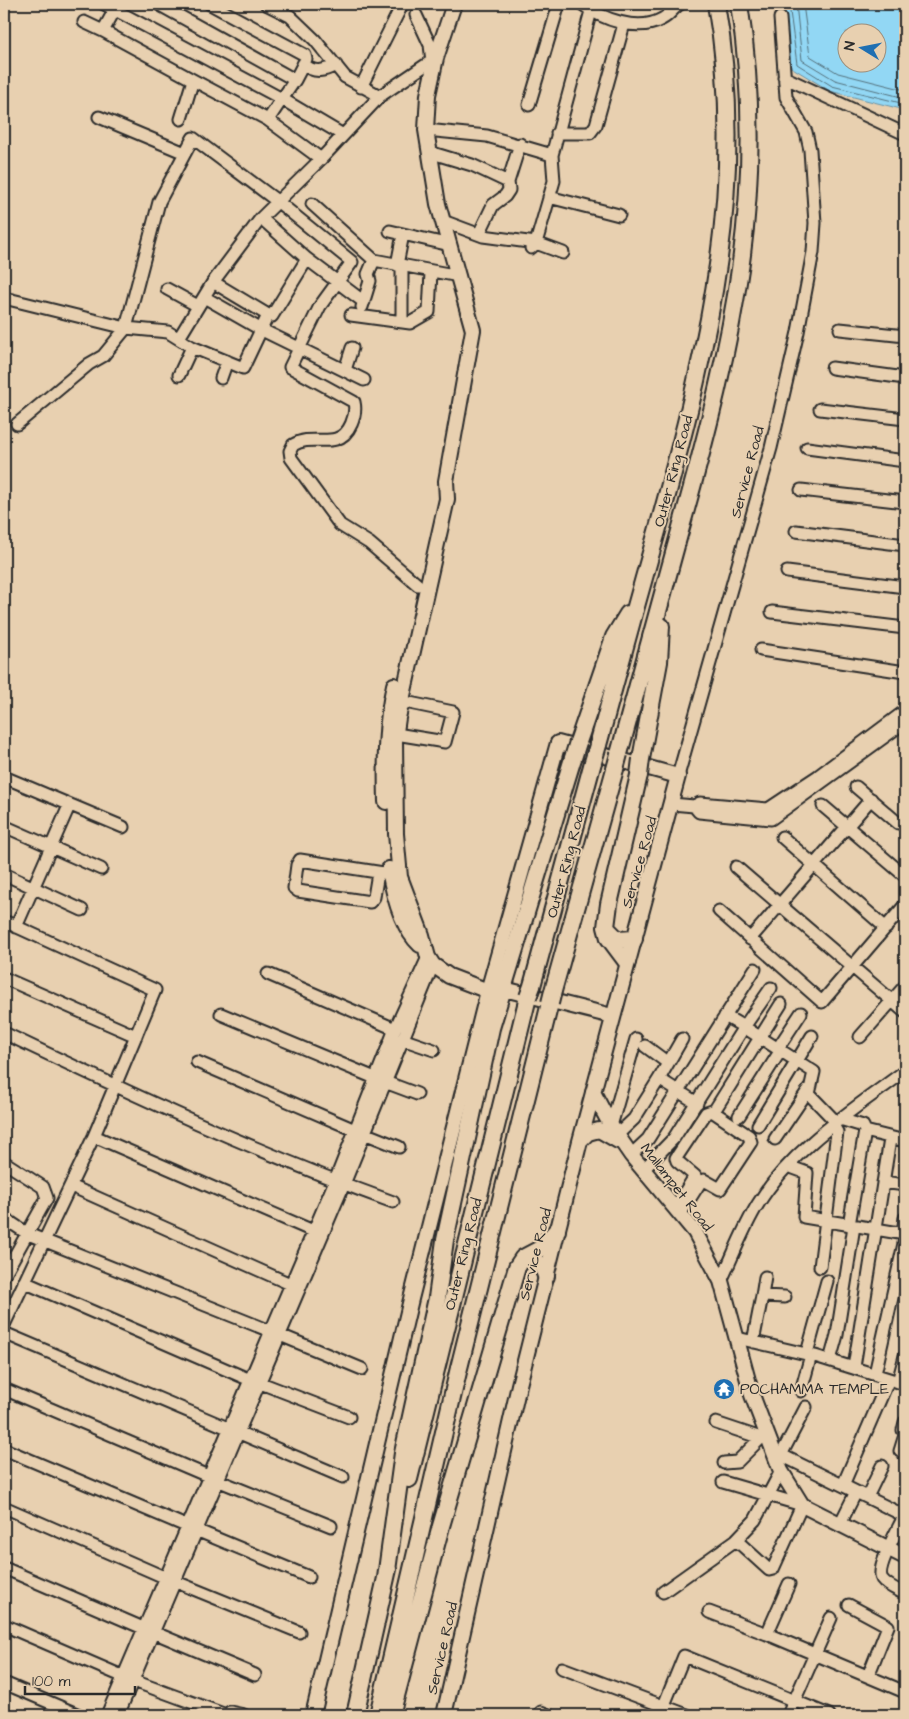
<svg xmlns="http://www.w3.org/2000/svg" width="909" height="1719" viewBox="0 0 909 1719" font-family="'Architects Daughter',sans-serif">
	<style>
		.water { fill: #92d7f4; stroke: #6992a4; fill-rule: evenodd }
		.lines { fill: none; stroke-linecap: round; stroke-linejoin: round }
		.shore { stroke: #54707b; stroke-width: 1 }
		.minor-casing { stroke: #2b2b2b; stroke-width: 15 }
		.major-casing { stroke: #2b2b2b; stroke-width: 18 }
		.highway-casing { stroke: #2b2b2b; stroke-width: 20 }
		.minor { stroke: #e8d0b0; stroke-width: 11 }
		.major { stroke: #e8d0b0; stroke-width: 14 }
		.highway { stroke: #e8d0b0; stroke-width: 16 }
		.highway-bridge-casing { stroke: #2b2b2b; stroke-width: 20; stroke-linecap: butt }
		.highway-bridge { stroke: #e8d0b0; stroke-width: 16 }
		.labels { text-anchor: middle; stroke-width: 4; stroke-linejoin: round; paint-order: stroke }
		.street-label { font-size: 15px; fill: #2b2b2b; stroke: #e8d0b0 }
		.poi-label { font-size: 15px; fill: #2b2b2b; stroke: #e8d0b0; text-anchor: start }
	</style>
	<rect width="100%" height="100%" fill="#e8d0b0"/>
	<filter id="ink" filterUnits="userSpaceOnUse"><feTurbulence type="fractalNoise" baseFrequency=".02" numOctaves="2"/><feDisplacementMap in="SourceGraphic" scale="10" xChannelSelector="R" yChannelSelector="G"/><feConvolveMatrix kernelMatrix="1 2 1 2 8 2 1 2 1" color-interpolation-filters="sRGB"/></filter>
	<g filter="url(#ink)">
		<path class="water" d="M784 4H905V110L830 91 791 67ZM846 32H876V62H846Z"/>
		<g class="lines">
			<path class="shore" d="M789 4 797 64 832 86 905 104
				M796 4 802 60 835 80 905 98
				M803 4 810 56 838 73 905 90"/>
			<g class="minor-casing">
				<path id="minor" d="M104 4 282 99 268 120
					M118 4 103 31 193 80
					M158 4 295 80 282 99 343 135
					M210 4 305 55 306 59 295 80
					M266 4 290 16 315 40 345 77 380 96
					M582 4C602 19 638 33 662 19 669 16 673 8 680 4
					M416 15 430 45 432 61
					M84 22 103 31
					M303 64C315 74 324 71 336 65
					M784 77 905 134
					M361 87 400 9
					M529 105 559 4
					M99 117 185 153
					M181 119 193 80 268 120 321 159
					M426 130 487 136 552 155
					M557 133H590L596 125 624 24
					M429 152 472 165 508 182
					M549 197 619 215
					M312 204 374 260 459 276
					M261 218 307 259 364 302
					M443 221 483 236 536 243 563 253
					M390 231 450 245
					M479 234 493 205 505 196 509 190 508 182 520 144
					M531 248 536 243 554 181 552 155 591 11
					M397 265 403 234
					M402 266V322
					M213 282 268 315
					M167 289 198 306
					M204 297 260 329 364 380
					M4 298 126 328 159 202 193 138 277 201 352 262 320 306 290 367 354 402C357 415 350 435 336 439 321 443 308 436 293 445L290 451 291 458 340 525 369 543 418 585
					M362 307 370 281 368 274 374 260
					M351 315 410 323 429 312 431 272
					M840 329 905 336
					M179 338 213 282 261 218 321 159 380 96 436 58
					M832 368 905 378
					M345 370 352 348
					M179 375 192 347
					M221 378 227 361
					M820 409 905 419
					M17 424 89 364 103 356 126 328 168 332 192 347 243 368 268 315 272 316 307 259
					M807 448 905 461
					M801 490 905 502
					M796 531 905 545
					M787 572 905 587
					M772 612 905 628
					M761 650 905 672
					M396 734 445 742 453 712 400 701
					M678 776 771 448 798 332 813 252 815 223 810 150 806 132 786 97 780 18
					M4 777 123 827
					M856 787 898 823
					M672 804 694 806 700 803 768 809 818 776 905 711
					M694 806 699 812 771 819 769 812
					M823 806 905 876
					M771 819 905 722
					M4 826 101 869
					M782 837 886 928
					M736 867 905 1012
					M378 873 374 897 370 902 298 891 294 888 297 865 300 860 390 874
					M4 874 82 910
					M719 911 822 1002 905 905
					M4 921 155 990 94 1136 4 1325
					M16 927 69 806
					M750 939 871 799
					M268 974 395 1029
					M4 978 136 1036
					M771 988 744 1027 814 1072 809 1094 836 1122
					M221 1014 375 1078
					M4 1033C131 1094 260 1154 393 1202
					M860 1037 905 986
					M402 1039 434 1050
					M645 1046 668 1063
					M778 1048 801 1013
					M197 1062 355 1130
					M659 1079 682 1039
					M385 1082 417 1094
					M716 1108 781 1004
					M739 1116 781 1050
					M840 1119 863 1126 865 1131 905 1141
					M758 1125 812 1036
					M611 1126 636 1039
					M364 1133 399 1147
					M617 1135 634 1119 659 1079 697 1103
					M94 1136 313 1231
					M775 1139 811 1086
					M631 1155 648 1139 755 969
					M4 1162 43 1187 47 1198 4 1275
					M788 1166 807 1173 804 1217 905 1234
					M643 1170 674 1138 744 1027 725 1016
					M883 1182 905 1185
					M71 1186 297 1287
					M675 1208 695 1176 677 1161 676 1158 706 1113 712 1111 749 1136 751 1142 720 1189 704 1180 701 1181 680 1214
					M4 1218 28 1234 270 1331
					M849 1225 865 1131
					M903 1233 905 1218
					M820 1267 837 1132 833 1125
					M721 1281C733 1256 743 1228 758 1204 792 1148 853 1110 905 1071
					M24 1282 248 1379
					M762 1296 765 1277
					M4 1333 343 1477
					M280 1335 362 1369
					M737 1338 815 1356 905 1384
					M753 1342 762 1296 785 1297
					M807 1353 827 1281
					M830 1360 837 1335 854 1226
					M854 1367 890 1139
					M875 1374 905 1239
					M258 1382 349 1417
					M898 1382 905 1356
					M4 1389 208 1476
					M801 1391 811 1355
					M716 1423 761 1438
					M4 1449 186 1526
					M773 1451 905 1516
					M900 1451 905 1435 903 1430 905 1422
					M781 1455 806 1407
					M724 1463 737 1462 766 1433
					M217 1480 331 1526
					M723 1482 802 1505 773 1569 769 1570 736 1540
					M843 1485 889 1379
					M867 1497 882 1466
					M4 1507 164 1577 299 1632
					M905 1514C900 1526 875 1568 882 1579 887 1586 898 1590 905 1594
					M840 1524 856 1492
					M196 1530 309 1577
					M4 1568 143 1628
					M663 1592 736 1540 755 1520 781 1471
					M849 1605 888 1626 868 1676
					M709 1612 767 1634 905 1692
					M4 1625 122 1676
					M153 1632 255 1675
					M767 1634 789 1584
					M562 1668 687 1715
					M131 1680 226 1715
					M4 1683 79 1715
					M541 1712 549 1715
					M107 1715 335 1181 395 1029 428 957
					M118 1715 344 1184 433 965
					M228 1715 230 1712 244 1715
					M660 1715 684 1656 829 1715
					M788 1715 831 1618"/>
			</g>
			<g class="major-casing">
				<path id="major" d="M454 4 436 58 428 95 426 130 438 204 473 330 446 481 447 499 398 718 395 739 396 834 400 877 422 935 428 957 433 965 449 976 488 991H512L612 1016
					M386 802C385 762 385 724 394 685
					M389 869C393 893 401 927 420 945
					M593 1092 611 1126 631 1155 695 1232 721 1281 752 1395 781 1471 802 1505 905 1557
					M580 1141 588 1133 599 1130 618 1141
					M313 1715 411 1299 488 991 558 743 678 776 580 1141 519 1385 444 1715"/>
			</g>
			<g class="highway-casing">
				<path id="highway" d="M578 742 614 637 628 614
					M598 745C619 667 641 588 663 510 709 341 748 180 716 4
					M619 754C640 676 662 598 683 520 732 344 769 188 739 4
					M641 759 659 662 661 626
					M607 929 618 940 634 939
					M627 962 609 938 606 927 609 904 639 775
					M532 986 593 762
					M553 991 615 769
					M523 1258C536 1259 542 1263 546 1276
					M409 1479 528 997
					M386 1578 403 1453 437 1298 445 1240 491 1028 573 758
					M355 1715 388 1569
					M378 1715 458 1372 550 1003
					M391 1715 441 1526 517 1267 523 1258 540 1249 557 1230"/>
			</g>
			<use href="#minor" class="minor"/>
			<use href="#major" class="major"/>
			<use href="#highway" class="highway"/>
			<g class="highway-bridge-casing">
				<path id="highway-bridge" d="M573 758 578 742
					M593 762 598 745
					M615 769 619 754
					M639 775 641 759
					M528 997 532 986
					M550 1003 553 991"/>
			</g>
			<use href="#highway-bridge" class="highway-bridge"/>
		</g>
	</g>
	<defs>
		<g id="temple-disc" transform="scale(1.125)"><circle r="9.5" fill="#1f6fb2" stroke="#e8d0b0"/><path d="M0-6L5-2H3V0L6.5 2.5H4V6H1.5V3h-3V6H-4V2.5H-6.5L-3 0V-2H-5Z" fill="#fff"/></g>
	</defs>
	<g fill-rule="evenodd">
		<use href="#temple-disc" x="724" y="1389"/>
	</g>
	<g class="labels">
		<g class="street-label">
			<text transform="translate(673 471) rotate(-75)" y="5">Outer Ring Road</text>
			<text transform="translate(747 472) rotate(-75)" y="5">Service Road</text>
			<text transform="translate(566 862) rotate(-75)" y="5">Outer Ring Road</text>
			<text transform="translate(639 862) rotate(-74)" y="5">Service Road</text>
			<text transform="translate(677 1187) rotate(52)" y="5">Mallampet Road</text>
			<text transform="translate(463 1254) rotate(-76)" y="5">Outer Ring Road</text>
			<text transform="translate(535 1254) rotate(-76)" y="5">Service Road</text>
			<text transform="translate(442 1648) rotate(-77)" y="5">Service Road</text>
		</g>
		<g class="poi-label">
			<text x="740" y="1394">POCHAMMA TEMPLE</text>
		</g>
	</g>
	<rect width="909" height="1719" fill="none" stroke="#e8d0b0" stroke-width="20"/>
	<rect x="10" y="10" width="889" height="1699" fill="none" stroke="#2b2b2b" stroke-width="2" filter="url(#ink)"/>
	<g transform="translate(862 48) rotate(280)"><circle r="24" fill="#e8d0b0" stroke="#9c8e7b"/>
	<path d="M0-4L9 19L0 12L-9 19Z" fill="#1f6fb2"/>
	<text y="-8" font-size="14" font-weight="bold" text-anchor="middle" fill="#2b2b2b">N</text>
	</g>
	<path d="M25 1686v8h110v-8" fill="none" stroke="#2b2b2b" stroke-width="2.5"/>
	<text x="32" y="1686" font-size="15" fill="#2b2b2b" stroke="#e8d0b0" stroke-width="4" paint-order="stroke">100 m</text>
</svg>
